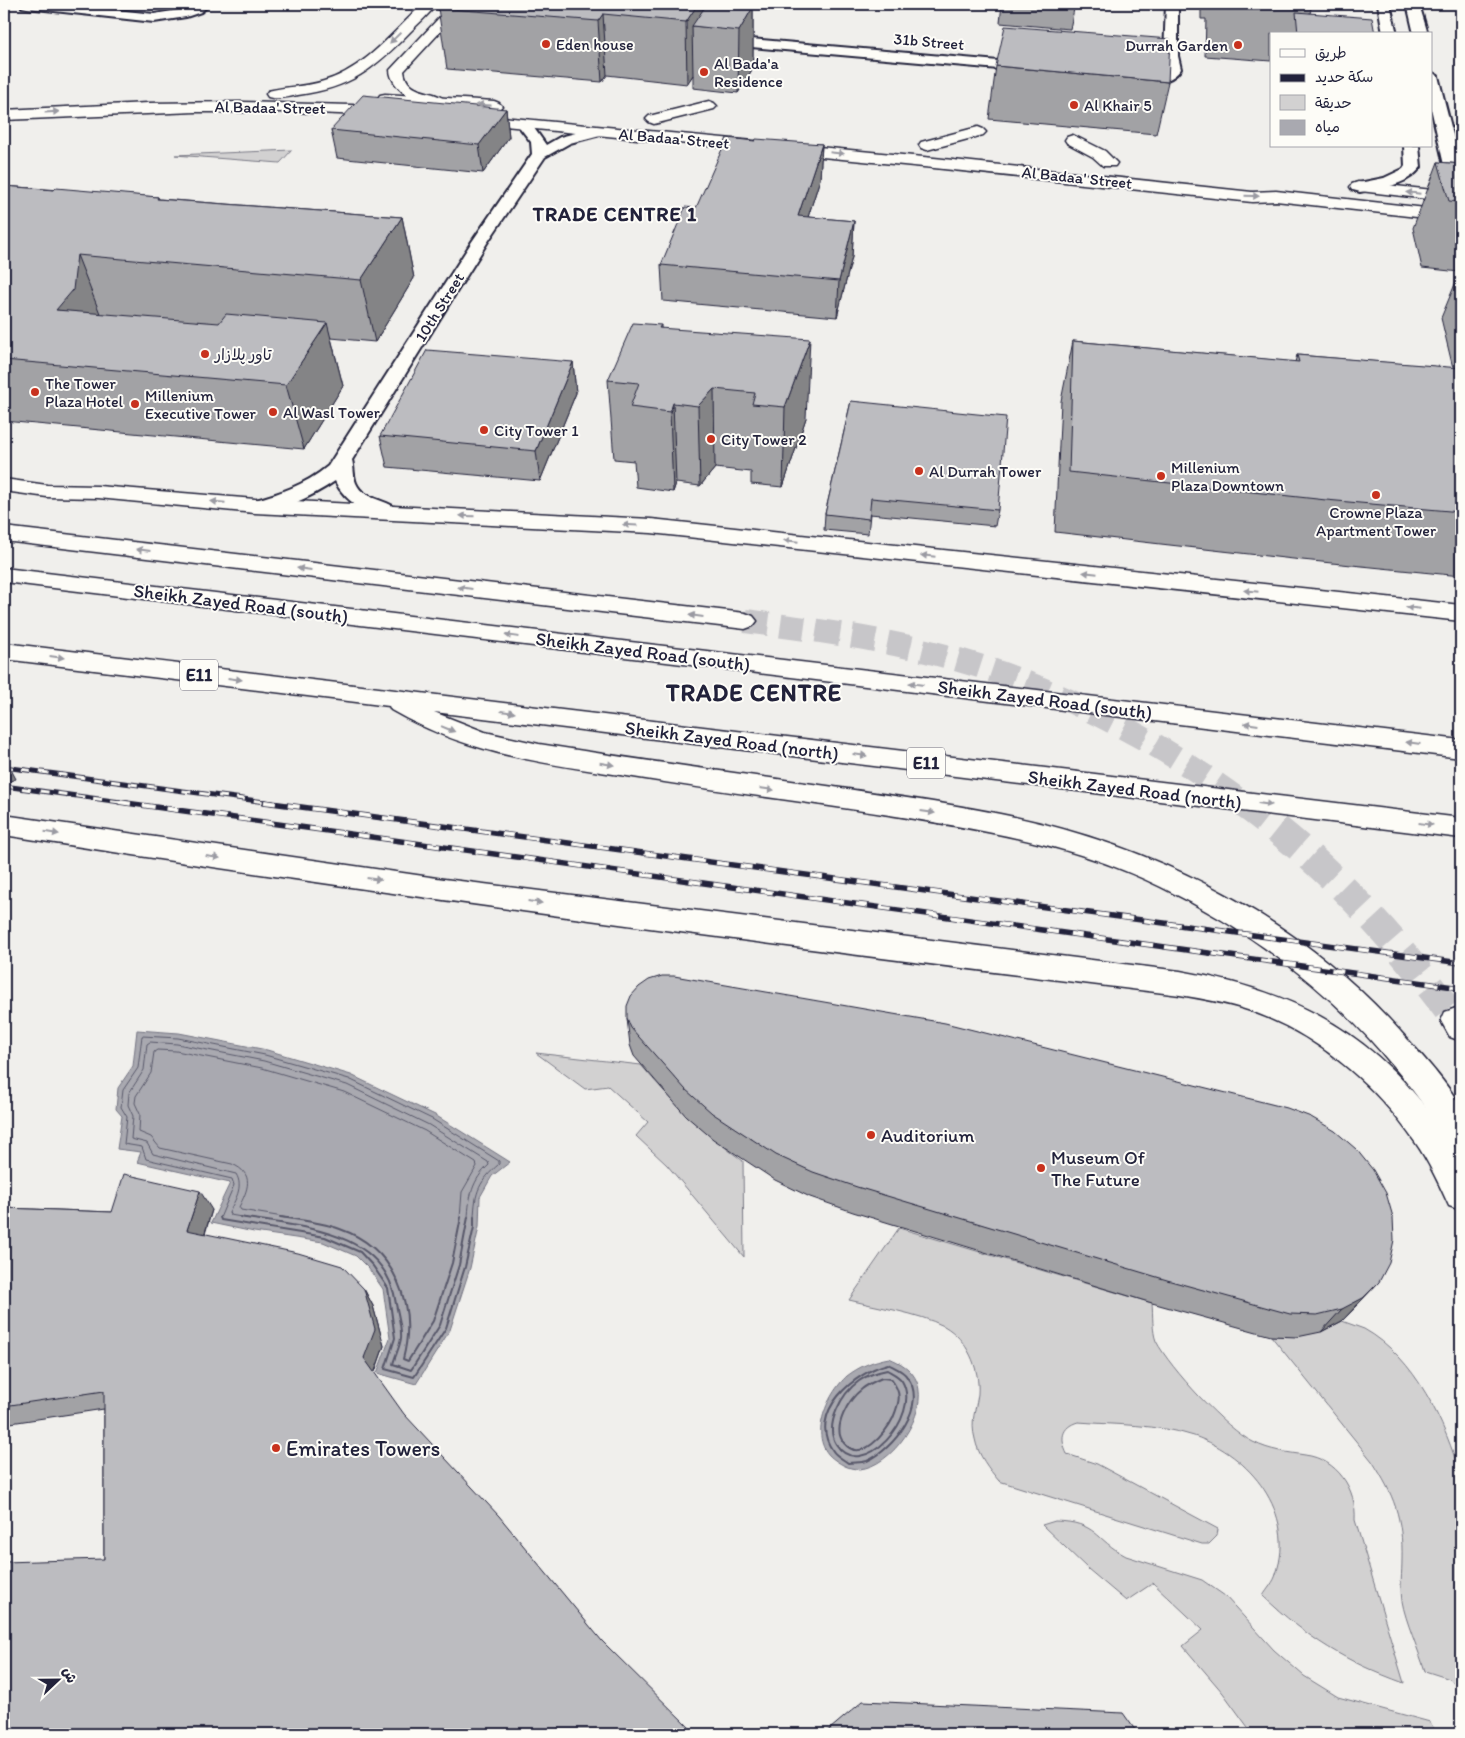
<svg xmlns="http://www.w3.org/2000/svg" width="1465" height="1738" viewBox="0 0 1465 1738" font-family="Itim,'Playpen Sans Arabic',sans-serif">
	<style>
		.green { fill: #d2d1d1; stroke: #7a7a86 }
		.water { fill: #a9a9b0; stroke: #737381 }
		.lines { fill: none; stroke-linecap: round; stroke-linejoin: round }
		.shore-far1 { stroke: #58586a; stroke-width: 1 }
		.shore { stroke: #58586a; stroke-width: 2 }
		.motorway-tunnel-far1 { stroke: #c7c6c9; stroke-width: 24; stroke-dasharray: 24 12; stroke-linecap: butt }
		.motorway-tunnel { stroke: #c7c6c9; stroke-width: 29; stroke-dasharray: 29 15; stroke-linecap: butt }
		.minor-casing { stroke: #22223b; stroke-width: 4 }
		.tertiary-casing { stroke: #22223b; stroke-width: 3 }
		.secondary-casing { stroke: #22223b; stroke-width: 3 }
		.motorway-casing { stroke: #22223b; stroke-width: 3 }
		.minor { fill: #fdfcf7; fill-rule: evenodd }
		.tertiary { fill: #fdfcf7; fill-rule: evenodd }
		.secondary { fill: #fdfcf7; fill-rule: evenodd }
		.motorway { fill: #fdfcf7; fill-rule: evenodd }
		.rail-far1-casing { stroke: #22223b; stroke-width: 5 }
		.rail-casing { stroke: #22223b; stroke-width: 5.5 }
		.rail-far1 { stroke: #fdfcf7; stroke-width: 3; stroke-dasharray: 9; stroke-linecap: butt }
		.rail { stroke: #fdfcf7; stroke-width: 4; stroke-dasharray: 12; stroke-linecap: butt }
		.wall { fill: #a2a2a5; stroke: #22223b }
		.shaded-wall { fill: #848486; stroke: #22223b }
		.building { fill: #bcbcc0; stroke: #22223b }
		.oneway { fill: #9a9aa2 }
		.poi-dot { fill: #c8321e; stroke: #fdfcf7; stroke-width: 2 }
		.labels { text-anchor: middle; stroke-width: 4; stroke-linejoin: round; paint-order: stroke }
		.far-street-label { font-size: 16px; fill: #22223b; stroke: #fdfcf7 }
		.far-poi-label { font-size: 16px; fill: #22223b; stroke: #fdfcf7; text-anchor: start }
		.shield { fill: #fdfcf7; stroke: #646373; stroke-width: 1 }
		.shield-label { font-size: 18px; font-weight: bold; fill: #22223b }
		.street-label { font-size: 19px; fill: #22223b; stroke: #fdfcf7 }
		.poi-label { font-size: 19px; fill: #22223b; stroke: #fdfcf7; text-anchor: start }
		.far-district-label { font-size: 20px; font-weight: bold; letter-spacing: 1px; fill: #22223b; stroke: #fdfcf7 }
		.near-poi-label { font-size: 22px; fill: #22223b; stroke: #fdfcf7; text-anchor: start }
		.district-label { font-size: 24px; font-weight: bold; letter-spacing: 1px; fill: #22223b; stroke: #fdfcf7 }
	</style>
	<rect width="100%" height="100%" fill="#f0efec"/>
	<filter id="ink" filterUnits="userSpaceOnUse"><feTurbulence type="fractalNoise" baseFrequency=".02" numOctaves="2"/><feDisplacementMap in="SourceGraphic" scale="10" xChannelSelector="R" yChannelSelector="G"/><feConvolveMatrix kernelMatrix="1 2 1 2 8 2 1 2 1" color-interpolation-filters="sRGB"/></filter>
	<g filter="url(#ink)">
		<path class="green" d="M292 150 280 163 175 155Z
			M536 1053 641 1065C673 1103 703 1132 743 1161L744 1257 667 1165 636 1136 648 1122 608 1086 585 1089Z
			M899 1228 1152 1303C1153 1314 1152 1331 1156 1341 1170 1368 1226 1429 1253 1442 1271 1451 1286 1452 1305 1455 1337 1459 1357 1489 1355 1520L1404 1683C1346 1662 1307 1638 1263 1596 1267 1589 1274 1582 1276 1574 1297 1513 1250 1455 1194 1436 1157 1424 1117 1425 1078 1422 1061 1427 1060 1439 1067 1454L1097 1464 1218 1529 1217 1536 1209 1544H1202L999 1481C989 1469 978 1455 975 1439 970 1421 976 1410 978 1394 980 1368 967 1339 944 1326 918 1313 877 1307 849 1300Z
			M1342 1321C1349 1324 1357 1326 1364 1329 1416 1358 1445 1423 1461 1477V1695L1457 1687 1450 1679 1425 1671C1419 1651 1405 1620 1402 1601 1400 1588 1402 1572 1402 1559 1403 1518 1394 1495 1372 1461L1271 1336C1300 1337 1316 1334 1342 1321Z
			M1055 1521C1098 1522 1094 1539 1126 1556L1202 1580 1225 1596 1274 1650 1304 1676 1338 1697 1430 1722 1437 1734H1253L1223 1693 1183 1646 1203 1630 1153 1583 1126 1601 1088 1569 1042 1525Z"/>
		<path class="water" d="M137 1030 179 1033 267 1050 351 1075 435 1115 510 1162 492 1176 480 1197 479 1227 470 1268 450 1330 416 1384 377 1373 390 1338 383 1289 369 1269 356 1256 323 1242 254 1232 211 1223 230 1183 137 1162 141 1152 117 1149 122 1116 116 1109 118 1088 133 1066Z
			M889 1358C901 1363 912 1369 917 1382 929 1413 892 1467 859 1469 849 1469 842 1465 835 1460 806 1441 827 1394 847 1376 860 1366 873 1361 889 1358Z"/>
		<g class="lines">
			<path class="shore-far1" d="M220 1218 234 1185 232 1179 146 1159 142 1147 124 1144 127 1117 121 1107 123 1090 138 1068 142 1036 178 1038 265 1055 349 1079 432 1119 499 1161V1164C479 1182 475 1191 474 1218
				M247 1218 230 1215 229 1212C235 1200 244 1187 236 1174L153 1154 147 1143 131 1139 133 1116 128 1105 129 1093 144 1070 147 1044 150 1042 177 1044 264 1061 347 1085 429 1125 488 1162 489 1165C472 1180 469 1197 468 1218
				M289 1218 241 1210 239 1207C248 1189 255 1174 232 1164L160 1148 151 1137 139 1132 140 1114 135 1103 136 1096 151 1073 154 1052 157 1050 176 1051 262 1068 344 1092 425 1131 476 1163 477 1166 462 1192 460 1218"/>
			<path class="shore" d="M220 1217 221 1220 325 1237 360 1252 373 1266 388 1288 395 1338 385 1369 414 1377 446 1328 465 1267 474 1227V1217
				M240 1217C299 1227 386 1229 396 1304 398 1315 402 1328 401 1338 400 1347 395 1356 393 1364L411 1370 440 1325 459 1265 468 1217
				M280 1217C300 1220 321 1222 340 1229 395 1248 417 1305 403 1359L408 1361 433 1321 452 1263 461 1217
				M888 1364C893 1367 904 1371 907 1377 929 1404 893 1450 867 1461 861 1463 854 1462 848 1463 843 1459 836 1456 833 1451 806 1413 855 1372 888 1364Z
				M887 1370C892 1373 899 1376 902 1381 923 1416 861 1484 836 1444 824 1425 842 1393 859 1381 867 1375 877 1372 887 1370Z
				M882 1378 891 1379C902 1393 900 1401 893 1418 886 1433 861 1464 844 1443 831 1428 849 1399 862 1389 868 1384 875 1381 882 1378Z"/>
			<path class="motorway-tunnel-far1" d="M745 621C800 628 855 635 909 647 1030 674 1144 730 1243 803"/>
			<path class="motorway-tunnel" d="M1242 802C1328 865 1393 935 1456 1021"/>
			<g class="minor-casing">
				<path id="minor" d="M21 4H60L154 14 179 10 196 4H210L201 12 186 17 154 22 27 8 22 7Z
					M695 4H707L694 30 709 37 751 39 1033 64 1040 68 1033 72 751 47C729 46 696 51 680 31Z
					M1166 4H1178V56L1181 69C1170 85 1146 86 1129 82L1127 79 1129 76 1156 75 1167 68 1164 56Z
					M1378 4H1390L1397 34H1383Z
					M1407 4H1419L1428 34H1414Z
					M1431 72 1438 76 1461 166V181L1456 179 1444 165 1431 108Z
					M524 120 529 121 546 145 560 137 599 127 604 128 606 131 604 134 570 143 545 157 487 243 352 460C354 467 353 476 356 483 364 502 391 498 400 513L397 517C375 523 344 501 335 481 315 495 272 517 248 510L245 506 248 502C278 494 304 486 328 466L471 243 532 154 531 142 517 124 519 121Z
					M1404 146H1419L1421 167C1407 186 1381 188 1360 192L1354 190 1352 187 1354 184 1384 178 1403 169 1405 166Z"/>
			</g>
			<g class="tertiary-casing">
				<path id="tertiary" d="M423 4H437C429 14 419 23 410 32 374 69 351 88 298 95 289 97 277 100 268 97L266 94 268 91C286 86 306 87 324 81 365 69 393 32 423 4Z
					M452 4H466L404 71C407 97 436 88 447 102L444 105C425 110 391 91 390 70Z
					M4 479 47 485 98 486 255 499 651 519 1461 605V621L651 533 255 513 98 498 47 497 4 491Z
					M4 815 444 879 1180 971C1284 989 1362 1025 1428 1110 1438 1123 1457 1145 1461 1161 1464 1173 1461 1196 1461 1210L1449 1206C1439 1184 1429 1162 1415 1142 1376 1085 1317 1034 1251 1011 1228 1003 1204 999 1180 995 787 947 395 897 4 835Z"/>
			</g>
			<g class="secondary-casing">
				<path id="secondary" d="M385 94 494 101 499 103 502 106 499 109 494 111 380 101 378 98 380 95Z
					M709 101 714 103 717 106 714 109 654 124 649 122 646 119 649 116Z
					M243 102 387 106 392 108 395 111 392 114 387 116 291 112H195L4 120V110L148 103Z
					M470 114 934 158 1252 192 1276 191 1461 212V222L1276 201 1252 202 934 168 465 122 462 119 465 116Z
					M978 127 983 129 986 132 983 135 927 150 921 148 919 145 921 142Z
					M1073 135 1105 151 1117 163 1115 166H1103L1093 157 1067 143 1065 140 1067 137Z
					M1358 182 1461 193V203L1352 190 1350 187 1352 184Z"/>
			</g>
			<g class="motorway-casing">
				<path id="motorway" d="M4 527 745 613 753 616 757 621 753 626 745 629 4 541Z
					M4 568 1461 740V758L4 582Z
					M4 643 1461 818V838L434 712 485 732 539 744C632 759 726 772 820 785 880 794 941 802 1000 814 1145 843 1286 910 1388 1018 1402 1033 1458 1093 1461 1110 1463 1121 1461 1135 1461 1147 1461 1147 1451 1144 1450 1143 1442 1137 1435 1122 1429 1113 1418 1097 1406 1081 1393 1066 1331 990 1249 930 1161 887 1075 844 978 829 883 814 798 801 712 790 627 776 542 763 467 754 391 710L389 706 4 659Z
					M1456 1008 1461 1010V1041L1450 1037 1441 1021 1445 1012Z"/>
			</g>
			<use href="#minor" class="minor"/>
			<use href="#tertiary" class="tertiary"/>
			<use href="#secondary" class="secondary"/>
			<use href="#motorway" class="motorway"/>
			<g class="rail-far1-casing">
				<path id="rail-far1" d="M4 767 273 803
					M4 786 128 803"/>
			</g>
			<g class="rail-casing">
				<path id="rail" d="M119 802 1461 988
					M264 802 1461 963"/>
			</g>
			<use href="#rail-far1" class="rail-far1"/>
			<use href="#rail" class="rail"/>
		</g>
		<path class="wall" d="M703 4V10L753 7V68L738 93 693 88V75L687 84 607 75 602 82 447 69 438 8Z
			M1002 4H1075L1070 29 1000 23Z
			M1201 4H1312L1310 13 1375 34H1271V61L1205 56 1206 19H1201Z
			M996 66 1168 82 1156 134 989 119Z
			M506 109 509 137 483 173 337 158 331 130Z
			M755 141 822 144 820 179 808 217 854 221 852 257 837 317 663 301 661 265 696 208Z
			M1438 162 1461 164V576L1302 560 1055 532 1061 401 1073 341 1295 362 1297 355 1453 368 1441 318 1460 272 1422 268 1413 228Z
			M4 186 158 197 159 199 402 217 414 278 375 342 331 338 343 386 304 449 4 421Z
			M661 325V328L806 418 783 487 751 484V472L715 468 700 486 676 483 673 492 636 487 634 461 614 459 608 380Z
			M573 362 576 393 540 481 387 467 380 436Z
			M851 401 998 510 995 526 870 514 868 534 824 530 825 514Z
			M627 1018 1358 1305 1342 1321 1321 1332 1297 1337 1271 1336 1152 1303 853 1212 810 1197 775 1180 713 1139 686 1116 634 1056 630 1045Z
			M4 1208 112 1212 212 1210 205 1234 364 1289 373 1306 384 1346 375 1372 104 1559V1409L4 1424Z"/>
		<path class="shaded-wall" d="M698 4H703L704 27 692 26 693 75 687 84 686 22Z
			M753 7V68L738 93 739 31Z
			M603 14 607 75 602 82 598 21Z
			M506 109 509 137 483 173 479 145Z
			M822 144 820 179 797 252 798 216Z
			M402 217 414 278 375 342 361 280Z
			M854 221 852 257 837 317 839 281Z
			M77 255 101 316 56 310Z
			M327 323 343 386 304 449 286 385Z
			M810 339 806 418 783 487 785 407Z
			M573 362 576 393 540 481 536 451Z
			M714 389 715 468 700 486 698 406Z
			M673 403 676 483 673 492 670 412Z
			M4 756 16 779 4 783Z
			M200 1191 212 1210 200 1248 187 1230Z
			M1379 1282 1342 1321 1321 1332 1342 1309Z
			M364 1289 373 1306 384 1346 374 1374 364 1358Z"/>
		<path class="building" d="M441 4H698L686 22 603 14 598 21 438 8Z
			M707 4H719L753 7 739 31 692 26Z
			M1296 12 1372 18 1375 34H1298Z
			M1005 26 1170 39 1168 82 996 66Z
			M363 95 506 109 479 145 331 130Z
			M727 138 755 141 756 139 822 144 798 216 854 221 839 281 661 265 685 207 696 208Z
			M1438 162 1461 164V202L1449 201Z
			M4 186 54 190 56 188 158 197 157 199 402 217 361 280 77 255 73 290 56 310 219 323 226 314 327 323 286 385 4 360V239L8 235H4Z
			M633 323 661 325 659 328 810 339 785 407 752 404 755 393 714 389 698 406 673 403 670 412 630 407 639 383 608 380Z
			M1073 341 1299 362 1297 355 1461 368V512L1326 500 1069 472Z
			M427 350 573 362 536 451 380 436Z
			M851 401 1006 417 998 510 871 498 869 519 825 514Z
			M4 758 7 763 4 764Z
			M662 976H674L945 1023 1287 1108 1311 1117 1335 1131 1356 1149 1373 1170 1386 1193 1393 1217 1394 1240 1389 1263 1379 1282 1363 1298 1342 1309 1317 1315 1290 1314 1167 1280 857 1187 813 1172 776 1155 712 1113 685 1089 631 1028 627 1018V1006L631 996 639 987 649 980Z
			M124 1174 200 1191 187 1230 298 1253 342 1266 364 1289 375 1329 364 1358 404 1414 499 1516 602 1641 696 1734H4V1562L104 1559V1391L4 1406V1208L112 1212Z
			M863 1701 1123 1713 1138 1734H824Z"/>
		<defs><path id="oneway-solid" d="M-6-.8H1V-3.2L6.5 0L1 3.2V.8H-6Z" transform="scale(1.25)"/></defs>
		<g class="oneway">
			<use href="#oneway-solid" transform="translate(395 38) rotate(136)"/>
			<use href="#oneway-solid" transform="translate(484 105) rotate(-176)"/>
			<use href="#oneway-solid" transform="translate(52 112) rotate(-4)"/>
			<use href="#oneway-solid" transform="translate(837 153) rotate(6)"/>
			<use href="#oneway-solid" transform="translate(1413 193) rotate(-174)"/>
			<use href="#oneway-solid" transform="translate(1252 196) rotate(2)"/>
			<use href="#oneway-solid" transform="translate(218 502) rotate(-175)"/>
			<use href="#oneway-solid" transform="translate(467 516) rotate(-178)"/>
			<use href="#oneway-solid" transform="translate(630 525) rotate(-176)"/>
			<use href="#oneway-solid" transform="translate(791 541) rotate(-174)"/>
			<use href="#oneway-solid" transform="translate(143 550) rotate(-173)"/>
			<use href="#oneway-solid" transform="translate(928 556) rotate(-174)"/>
			<use href="#oneway-solid" transform="translate(304 569) rotate(-173)"/>
			<use href="#oneway-solid" transform="translate(1090 573) rotate(-174)"/>
			<use href="#oneway-solid" transform="translate(465 588) rotate(-173)"/>
			<use href="#oneway-solid" transform="translate(1251 591) rotate(-174)"/>
			<use href="#oneway-solid" transform="translate(1413 608) rotate(-174)"/>
			<use href="#oneway-solid" transform="translate(696 616) rotate(-173)"/>
			<use href="#oneway-solid" transform="translate(512 636) rotate(-173)"/>
			<use href="#oneway-solid" transform="translate(57 657) rotate(7)"/>
			<use href="#oneway-solid" transform="translate(235 679) rotate(7)"/>
			<use href="#oneway-solid" transform="translate(916 684) rotate(-173)"/>
			<use href="#oneway-solid" transform="translate(508 712) rotate(7)"/>
			<use href="#oneway-solid" transform="translate(1251 724) rotate(-173)"/>
			<use href="#oneway-solid" transform="translate(448 729) rotate(22)"/>
			<use href="#oneway-solid" transform="translate(1413 743) rotate(-173)"/>
			<use href="#oneway-solid" transform="translate(860 755) rotate(7)"/>
			<use href="#oneway-solid" transform="translate(607 764) rotate(9)"/>
			<use href="#oneway-solid" transform="translate(767 789) rotate(8)"/>
			<use href="#oneway-solid" transform="translate(1265 804) rotate(7)"/>
			<use href="#oneway-solid" transform="translate(928 812) rotate(8)"/>
			<use href="#oneway-solid" transform="translate(1426 824) rotate(7)"/>
			<use href="#oneway-solid" transform="translate(52 833) rotate(9)"/>
			<use href="#oneway-solid" transform="translate(213 857) rotate(8)"/>
			<use href="#oneway-solid" transform="translate(374 879) rotate(8)"/>
			<use href="#oneway-solid" transform="translate(535 902) rotate(8)"/>
		</g>
	</g>
	<g class="poi-dot">
		<circle cx="546" cy="44" r="5"/>
		<circle cx="1238" cy="45" r="5"/>
		<circle cx="704" cy="72" r="5"/>
		<circle cx="1074" cy="105" r="5"/>
		<circle cx="205" cy="354" r="5"/>
		<circle cx="35" cy="392" r="5"/>
		<circle cx="135" cy="404" r="5"/>
		<circle cx="273" cy="412" r="5"/>
		<circle cx="484" cy="430" r="5"/>
		<circle cx="711" cy="439" r="5"/>
		<circle cx="919" cy="471" r="5"/>
		<circle cx="1161" cy="476" r="5"/>
		<circle cx="1376" cy="495" r="5"/>
		<circle cx="871" cy="1135" r="5"/>
		<circle cx="1041" cy="1168" r="5"/>
		<circle cx="276" cy="1448" r="5"/>
	</g>
	<g class="labels">
		<g class="far-street-label">
			<text transform="translate(929 41) rotate(5)" y="6">31b Street</text>
			<text transform="translate(270 107) rotate(1)" y="6">Al Badaa' Street</text>
			<text transform="translate(674 138) rotate(5)" y="6">Al Badaa' Street</text>
			<text transform="translate(1077 177) rotate(6)" y="6">Al Badaa' Street</text>
			<text transform="translate(439 307) rotate(-58)" y="6">10th Street</text>
		</g>
		<g class="far-poi-label">
			<text x="556" y="50">Eden house</text>
			<text x="1228" y="51" text-anchor="end">Durrah Garden</text>
			<text x="714" y="69">Al Bada'a<tspan x="714" dy="18">Residence</tspan></text>
			<text x="1084" y="111">Al Khair 5</text>
			<text x="215" y="360">تاور پلازار</text>
			<text x="45" y="389">The Tower<tspan x="45" dy="18">Plaza Hotel</tspan></text>
			<text x="145" y="401">Millenium<tspan x="145" dy="18">Executive Tower</tspan></text>
			<text x="283" y="418">Al Wasl Tower</text>
			<text x="494" y="436">City Tower 1</text>
			<text x="721" y="445">City Tower 2</text>
			<text x="1171" y="473">Millenium<tspan x="1171" dy="18">Plaza Downtown</tspan></text>
			<text x="929" y="477">Al Durrah Tower</text>
			<text x="1376" y="518" text-anchor="middle">Crowne Plaza<tspan x="1376" dy="18">Apartment Tower</tspan></text>
		</g>
		<g class="shield">
			<rect x="180" y="659.5" width="38" height="31" rx="4"/>
			<rect x="907" y="747.5" width="38" height="31" rx="4"/>
		</g>
		<g class="shield-label">
			<text x="199" y="681">E11</text>
			<text x="926" y="769">E11</text>
		</g>
		<g class="street-label">
			<text transform="translate(241 603) rotate(7)" y="7">Sheikh Zayed Road (south)</text>
			<text transform="translate(643 651) rotate(7)" y="7">Sheikh Zayed Road (south)</text>
			<text transform="translate(1045 699) rotate(7)" y="7">Sheikh Zayed Road (south)</text>
			<text transform="translate(732 740) rotate(7)" y="7">Sheikh Zayed Road (north)</text>
			<text transform="translate(1135 789) rotate(7)" y="7">Sheikh Zayed Road (north)</text>
		</g>
		<g class="poi-label">
			<text x="881" y="1142">Auditorium</text>
			<text x="1051" y="1164">Museum Of<tspan x="1051" dy="22">The Future</tspan></text>
		</g>
		<g class="far-district-label">
			<text x="615" y="221">TRADE CENTRE 1</text>
		</g>
		<g class="near-poi-label">
			<text x="286" y="1456">Emirates Towers</text>
		</g>
		<g class="district-label">
			<text x="754" y="701">TRADE CENTRE</text>
		</g>
	</g>
	<rect width="1465" height="1738" fill="none" stroke="#fdfcf7" stroke-width="20"/>
	<rect x="10" y="10" width="1445" height="1718" fill="none" stroke="#22223b" stroke-width="2" filter="url(#ink)"/>
	<rect x="1270" y="32" width="162" height="115" fill="#fdfcf7" stroke="#a5a5ac"/>
	<rect x="1280" y="49" width="25" height="8" fill="#fdfcf7" stroke="#a5a5ac"/>
	<text x="1315" y="58" font-size="15" fill="#22223b">طريق</text>
	<rect x="1280" y="74" width="25" height="8" fill="#22223b" stroke="#a5a5ac"/>
	<text x="1315" y="82" font-size="15" fill="#22223b">سكة حديد</text>
	<rect x="1280" y="95" width="25" height="15" fill="#d2d1d1" stroke="#a5a5ac"/>
	<text x="1315" y="108" font-size="15" fill="#22223b">حديقة</text>
	<rect x="1280" y="120" width="25" height="15" fill="#a9a9b0" stroke="#a5a5ac"/>
	<text x="1315" y="132" font-size="15" fill="#22223b">مياه</text>
	<g transform="translate(58 1680) rotate(68)" stroke="#fdfcf7" stroke-width="4" paint-order="stroke">
	<path d="M0-4L9 19L0 12L-9 19Z" fill="#22223b"/>
	<text y="-8" font-size="14" font-weight="bold" text-anchor="middle" fill="#22223b">ش</text>
	</g>
</svg>
